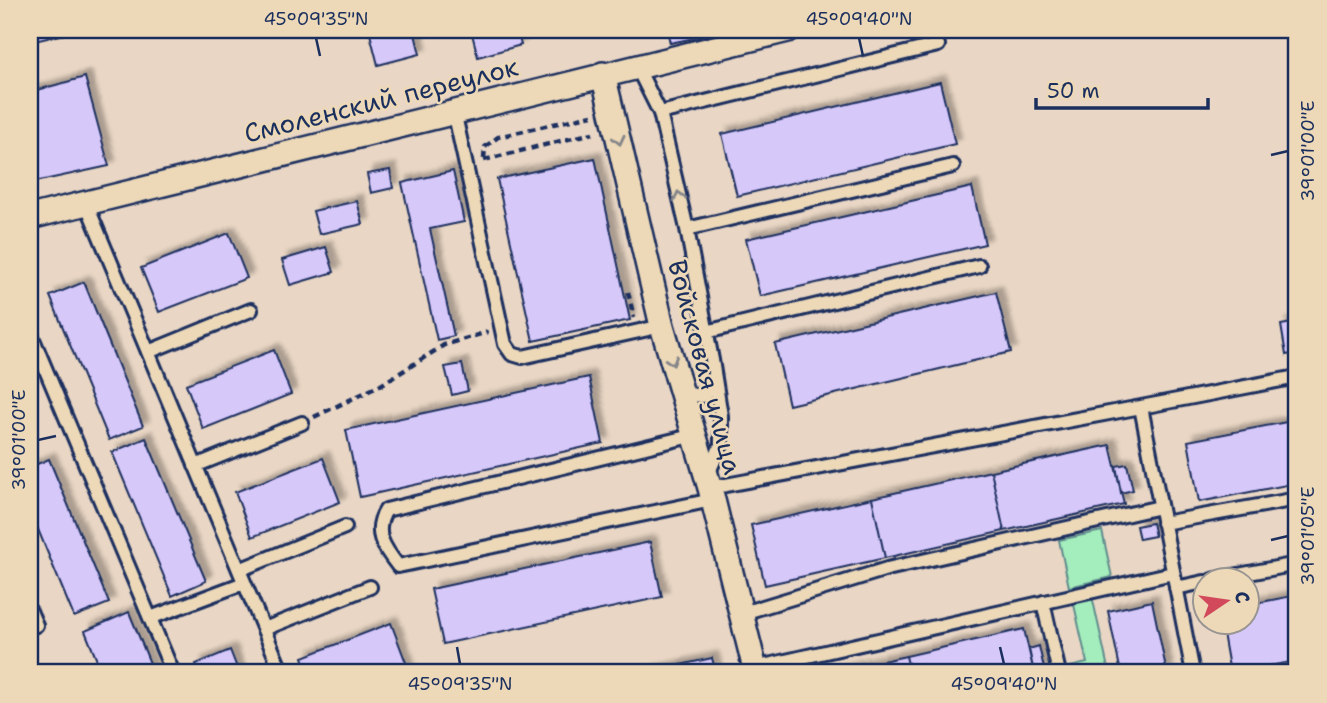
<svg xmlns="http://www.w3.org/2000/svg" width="1327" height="703" viewBox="0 0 1327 703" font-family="'Shantell Sans',sans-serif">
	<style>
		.green { fill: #a4edbc; stroke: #608e8d; stroke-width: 2 }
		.building { fill: #d7c8fa; stroke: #1b2f5e; stroke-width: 2; filter: url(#shadow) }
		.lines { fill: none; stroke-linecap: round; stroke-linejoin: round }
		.lane-casing { stroke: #1b2f5e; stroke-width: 18 }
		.street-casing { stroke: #1b2f5e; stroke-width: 28 }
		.path { stroke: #1b2f5e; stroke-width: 4.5; stroke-dasharray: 7 5; stroke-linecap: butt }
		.lane { stroke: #edd9b7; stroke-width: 12 }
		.street { stroke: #edd9b7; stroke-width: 23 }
		.oneway { stroke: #84848a }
		.ticks { fill: none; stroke: #1b2f5e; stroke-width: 2.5 }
		.labels { text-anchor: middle; stroke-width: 5; stroke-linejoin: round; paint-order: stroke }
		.street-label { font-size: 26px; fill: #1b2f5e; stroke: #edd9b7 }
		.neatline { fill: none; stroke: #1b2f5e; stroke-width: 2.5 }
		.ticks-label { font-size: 18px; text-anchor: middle; fill: #1b2f5e }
	</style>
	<defs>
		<filter id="shadow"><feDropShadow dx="6" dy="-6" stdDeviation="2" flood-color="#0004"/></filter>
	</defs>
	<rect width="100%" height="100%" fill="#e9d6c4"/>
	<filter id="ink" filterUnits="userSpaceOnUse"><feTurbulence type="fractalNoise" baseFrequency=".0143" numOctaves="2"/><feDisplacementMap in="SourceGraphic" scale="14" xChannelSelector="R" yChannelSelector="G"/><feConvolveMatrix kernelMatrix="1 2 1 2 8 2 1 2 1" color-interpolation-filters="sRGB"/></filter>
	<g filter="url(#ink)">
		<path class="green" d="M1102 531 1112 577 1069 587 1059 540Z
			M1092 596 1109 673H1071L1070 667 1087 663 1073 600Z"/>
		<path class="building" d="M30 30H82L30 42Z
			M369 30H414L420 54 378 65Z
			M471 30H517L521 45 478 57Z
			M667 30H713L714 34 670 43Z
			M85 77 109 166 30 183V92Z
			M940 82 955 144 737 196 722 134Z
			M595 158 630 320 533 341 497 179Z
			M390 170 393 188 371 193 367 174Z
			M453 171 464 222 430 229 454 336 437 340 402 183Z
			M972 187 985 244 760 296 746 239Z
			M357 201 363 224 319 234 313 211Z
			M229 233 247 278 159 312 141 268Z
			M326 247 334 272 290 285 282 260Z
			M84 282 143 426 109 440 50 296Z
			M996 292 1011 352 789 405 775 344Z
			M1297 322V353L1286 355 1281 325Z
			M274 350 291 394 203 429 186 384Z
			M462 364 468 391 452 395 445 367Z
			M589 377 603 443 360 497 346 430Z
			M1297 420V483L1199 502 1188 441Z
			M146 438 206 581 172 596 112 452Z
			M1110 445 1124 504 1004 531 991 471Z
			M323 458 340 502 252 537 235 492Z
			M49 459 109 603 74 617 30 510V467Z
			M1127 464 1133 490 1121 493 1116 466Z
			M991 471 1004 531 885 558 872 498Z
			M872 498 885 558 765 585 751 525Z
			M1152 523 1155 536 1139 539 1136 526Z
			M650 542 662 597 443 644 431 589Z
			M1297 595V661L1230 673 1221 622H1246V605Z
			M1152 601 1167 673H1121L1108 611Z
			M129 612 154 673H102L85 631Z
			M391 623 408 668 394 673H309L303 657Z
			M1024 629 1034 673H910L906 656Z
			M1039 646 1045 673H1034L1029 649Z
			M230 650 239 673H200L196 664Z
			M906 656 910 673H827Z
			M712 658 716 673H644Z"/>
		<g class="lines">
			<g class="lane-casing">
				<path id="lane" d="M636 65 660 113 687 229 712 360 721 416V445L708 474
					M454 111 505 344 512 354 522 357 662 326
					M660 113 938 45
					M86 203 282 673
					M687 229 953 166
					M30 332 173 673
					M706 332 979 266
					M148 352 251 310
					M682 393 702 396 716 387
					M695 435 386 510C372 532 384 548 398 566L712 500
					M195 466 302 423
					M710 488 1141 407
					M1163 523 1297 499
					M239 570 345 527
					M1212 580 1297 564
					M1176 588 1204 582
					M1043 602 1059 673
					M30 611 36 625 30 627
					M743 613 887 569 1160 507
					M150 618 244 583
					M264 629 370 587
					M755 668 1173 573
					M1193 673 1141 407 1297 377"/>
			</g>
			<g class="street-casing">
				<path id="street" d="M603 74 662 326 710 488 756 673
					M30 217 788 30"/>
			</g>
			<path class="path" d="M484 159 485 147 498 137 592 115
				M484 160 593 133
				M628 292 634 318
				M314 417 381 385 444 345 488 332"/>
			<use href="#lane" class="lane"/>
			<use href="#street" class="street"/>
		</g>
		<defs><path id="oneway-chevron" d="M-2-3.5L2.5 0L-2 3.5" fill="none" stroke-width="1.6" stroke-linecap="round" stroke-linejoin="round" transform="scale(1.75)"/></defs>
		<g class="oneway">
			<use href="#oneway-chevron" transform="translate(619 140) rotate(77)"/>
			<use href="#oneway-chevron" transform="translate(679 196) rotate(-104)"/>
			<use href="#oneway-chevron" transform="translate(672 361) rotate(73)"/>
		</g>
	</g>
	<path class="ticks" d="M316 38 320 56M859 38 863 56M1271 155 1288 151M38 440 56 436M1271 540 1288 536M457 647 460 664M1000 647 1004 664"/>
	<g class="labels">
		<g class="street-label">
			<text transform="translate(381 100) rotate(-14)" y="9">Смоленский переулок</text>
			<text transform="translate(705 367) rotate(75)" y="9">Войсковая улица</text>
		</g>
	</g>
	<rect width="1327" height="703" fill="none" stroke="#edd9b7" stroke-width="77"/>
	<g transform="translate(1226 601) rotate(77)"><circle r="33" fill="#edd9b7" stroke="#999593" stroke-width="2"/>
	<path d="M0-5L12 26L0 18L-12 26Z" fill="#d1495b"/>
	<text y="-10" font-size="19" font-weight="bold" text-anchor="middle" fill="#1b2f5e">С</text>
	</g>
	<path d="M1036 98v10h172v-10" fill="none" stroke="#1b2f5e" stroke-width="3.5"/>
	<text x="1047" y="98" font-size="21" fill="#1b2f5e" stroke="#edd9b7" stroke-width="5" paint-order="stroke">50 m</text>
	<rect x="38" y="38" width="1250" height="626" class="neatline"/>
	<g class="ticks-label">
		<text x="316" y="25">45°09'35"N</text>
		<text x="859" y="25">45°09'40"N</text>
		<text transform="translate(1308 151) rotate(-90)" y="6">39°01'00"E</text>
		<text transform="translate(19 440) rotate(-90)" y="6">39°01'00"E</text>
		<text transform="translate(1308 536) rotate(-90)" y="6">39°01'05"E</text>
		<text x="460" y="690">45°09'35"N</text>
		<text x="1004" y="690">45°09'40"N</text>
	</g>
</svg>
